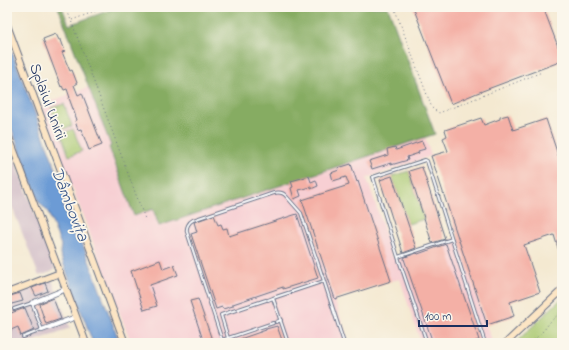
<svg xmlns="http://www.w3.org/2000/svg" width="569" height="350" viewBox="0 0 569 350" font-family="'Indie Flower',sans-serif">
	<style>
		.built { fill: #f7cfd3 }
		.industrial { fill: #d2bdc7 }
		.green { fill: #a9c870; stroke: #627c67 }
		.forest { fill: #86ac62; stroke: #506e60 }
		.water { fill: #6c9bd5; stroke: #44659a }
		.building { fill: #f4b0a6 }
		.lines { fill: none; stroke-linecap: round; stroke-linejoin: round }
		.lane-casing { stroke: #677086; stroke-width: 4 }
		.street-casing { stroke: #677086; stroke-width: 6 }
		.secondary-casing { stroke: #677086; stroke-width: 8 }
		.path { stroke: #677086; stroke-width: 1; stroke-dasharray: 1 3; stroke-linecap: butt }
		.lane { stroke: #fff; stroke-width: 2 }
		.street { stroke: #fff; stroke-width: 4.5 }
		.secondary { stroke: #fce5c4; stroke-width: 6 }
		.labels { text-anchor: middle; stroke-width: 3.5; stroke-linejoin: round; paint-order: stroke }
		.street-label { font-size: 16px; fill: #1b2f5e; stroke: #fbf7ec }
		.water-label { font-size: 17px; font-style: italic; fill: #375588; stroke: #fbf7ec }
	</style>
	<rect width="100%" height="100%" fill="#fbf7ec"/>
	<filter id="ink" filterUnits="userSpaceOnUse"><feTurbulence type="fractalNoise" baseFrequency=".025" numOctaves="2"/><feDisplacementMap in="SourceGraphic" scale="8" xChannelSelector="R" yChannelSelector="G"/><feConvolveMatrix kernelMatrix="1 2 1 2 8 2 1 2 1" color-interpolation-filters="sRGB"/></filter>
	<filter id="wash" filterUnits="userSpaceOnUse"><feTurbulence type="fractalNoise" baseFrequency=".012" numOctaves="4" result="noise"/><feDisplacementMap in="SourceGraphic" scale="16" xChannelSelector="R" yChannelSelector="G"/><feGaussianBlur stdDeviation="0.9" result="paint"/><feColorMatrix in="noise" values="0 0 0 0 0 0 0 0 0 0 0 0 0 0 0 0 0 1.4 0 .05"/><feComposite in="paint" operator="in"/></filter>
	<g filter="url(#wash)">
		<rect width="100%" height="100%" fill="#f4e9d1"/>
		<path class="built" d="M89 87 111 146 109 147 134 216 153 209 159 226 288 181 425 137 431 156 367 178 393 258 458 238 492 343H421L400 279 391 281 358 182 302 200 349 343H131L41 105Z"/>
		<path class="industrial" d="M7 138 55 269 51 272 39 276 7 194Z
			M48 279 52 280 70 328 29 343H13L7 327V295Z"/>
		<path class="green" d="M64 104 72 126 60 130 51 108Z
			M73 129 82 151 69 156 61 134Z
			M409 171 424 219 408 224 392 176Z
			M562 298V343H515Z"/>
		<path class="forest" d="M58 7H62L69 25 118 7H388L435 134 159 226 153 209 134 216 109 147 111 146Z"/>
		<path class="water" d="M7 39 65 193 63 206 75 239 83 245 120 343H93L60 254 61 245 48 212 39 202 7 116Z"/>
		<g id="blocks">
			<path class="building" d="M413 7H543L562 57V61L477 93 451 104Z
				M56 34 59 40H61L65 51 62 52 70 71 72 70 77 83 74 85 78 95 82 93 102 145 89 150 81 129 78 130 75 121 77 120 69 98H70L67 89 64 90 62 86 61 87 43 39Z
				M508 115 513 130 546 119 562 167V258H561L554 235 524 245 540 292 510 302 514 316 487 325 431 156 448 151 443 138 447 136 445 130 481 118 484 125 500 119V117Z
				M422 141 425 149 418 151 419 153 407 157 408 160 391 165V163L372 169 369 161 388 155 387 149 395 147 396 150Z
				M351 164 357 182 358 181 391 281 335 299 302 200 349 185 346 177 333 181 331 173 339 170 338 168Z
				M422 167 445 239 432 243 409 171Z
				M309 176 311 182 316 180 318 186 311 189V187L299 190 301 196 294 199 291 188 293 187 291 181Z
				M392 176 416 248 403 253 380 180Z
				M297 214 318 278 283 289V287L233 304V306L223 309 222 307 216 309 191 234 197 232 194 222 214 215 218 225 221 224 223 229 227 228 229 236Z
				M446 244 479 340 470 343H433L404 259 405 257 417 253 418 254Z
				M160 260 163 269 174 265 178 275 150 285 157 306 144 310 131 271Z
				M45 283 48 291 36 296 32 288Z
				M20 293 23 301 8 305 11 313 25 308 34 330 21 336 18 327 11 330 7 320V297Z
				M53 298 61 319 46 324 39 304Z
				M198 299 213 343H204L190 301Z
				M277 326 283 343H241L240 339 266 330V329Z"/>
		</g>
	</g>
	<g filter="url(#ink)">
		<use href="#blocks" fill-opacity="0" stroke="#677086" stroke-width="1"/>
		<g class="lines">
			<g class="lane-casing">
				<path id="lane" d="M398 257 452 239
					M268 300 273 298
					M14 309 32 303 42 330 23 337
					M276 322 281 320
					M228 338 221 315 266 300
					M222 340 273 323
					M223 343 187 232C186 227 189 222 193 220L274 193C279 192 283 192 286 196L301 213 324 281 344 343
					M288 343 273 298 324 281
					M427 343 398 257 373 177 425 160 427 161 485 343"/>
			</g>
			<g class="street-casing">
				<path id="street" d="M32 303 66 289
					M42 330 76 317"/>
			</g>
			<g class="secondary-casing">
				<path id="secondary" d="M7 25 125 343
					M7 132 86 343
					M7 293 60 273
					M506 343 562 290"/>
			</g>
			<path class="path" d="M66 7 145 219
				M394 7 432 108 436 111 439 113 542 72
				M72 20 107 7
				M531 343 544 330 550 322 562 311
				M557 343 562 338"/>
			<use href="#lane" class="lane"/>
			<use href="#street" class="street"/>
			<use href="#secondary" class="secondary"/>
		</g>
	</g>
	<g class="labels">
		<g class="street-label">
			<text transform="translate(49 101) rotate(70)" y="6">Splaiul Unirii</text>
		</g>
		<g class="water-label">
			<text transform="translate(71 204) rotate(69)" y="6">Dâmbovița</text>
		</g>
	</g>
	<rect width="569" height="350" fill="none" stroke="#fbf7ec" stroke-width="24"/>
	<path d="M419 320v6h68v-6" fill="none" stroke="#1b2f5e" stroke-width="2"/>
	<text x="425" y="320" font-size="12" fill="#1b2f5e" stroke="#fbf7ec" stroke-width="3" paint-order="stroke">100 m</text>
</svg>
